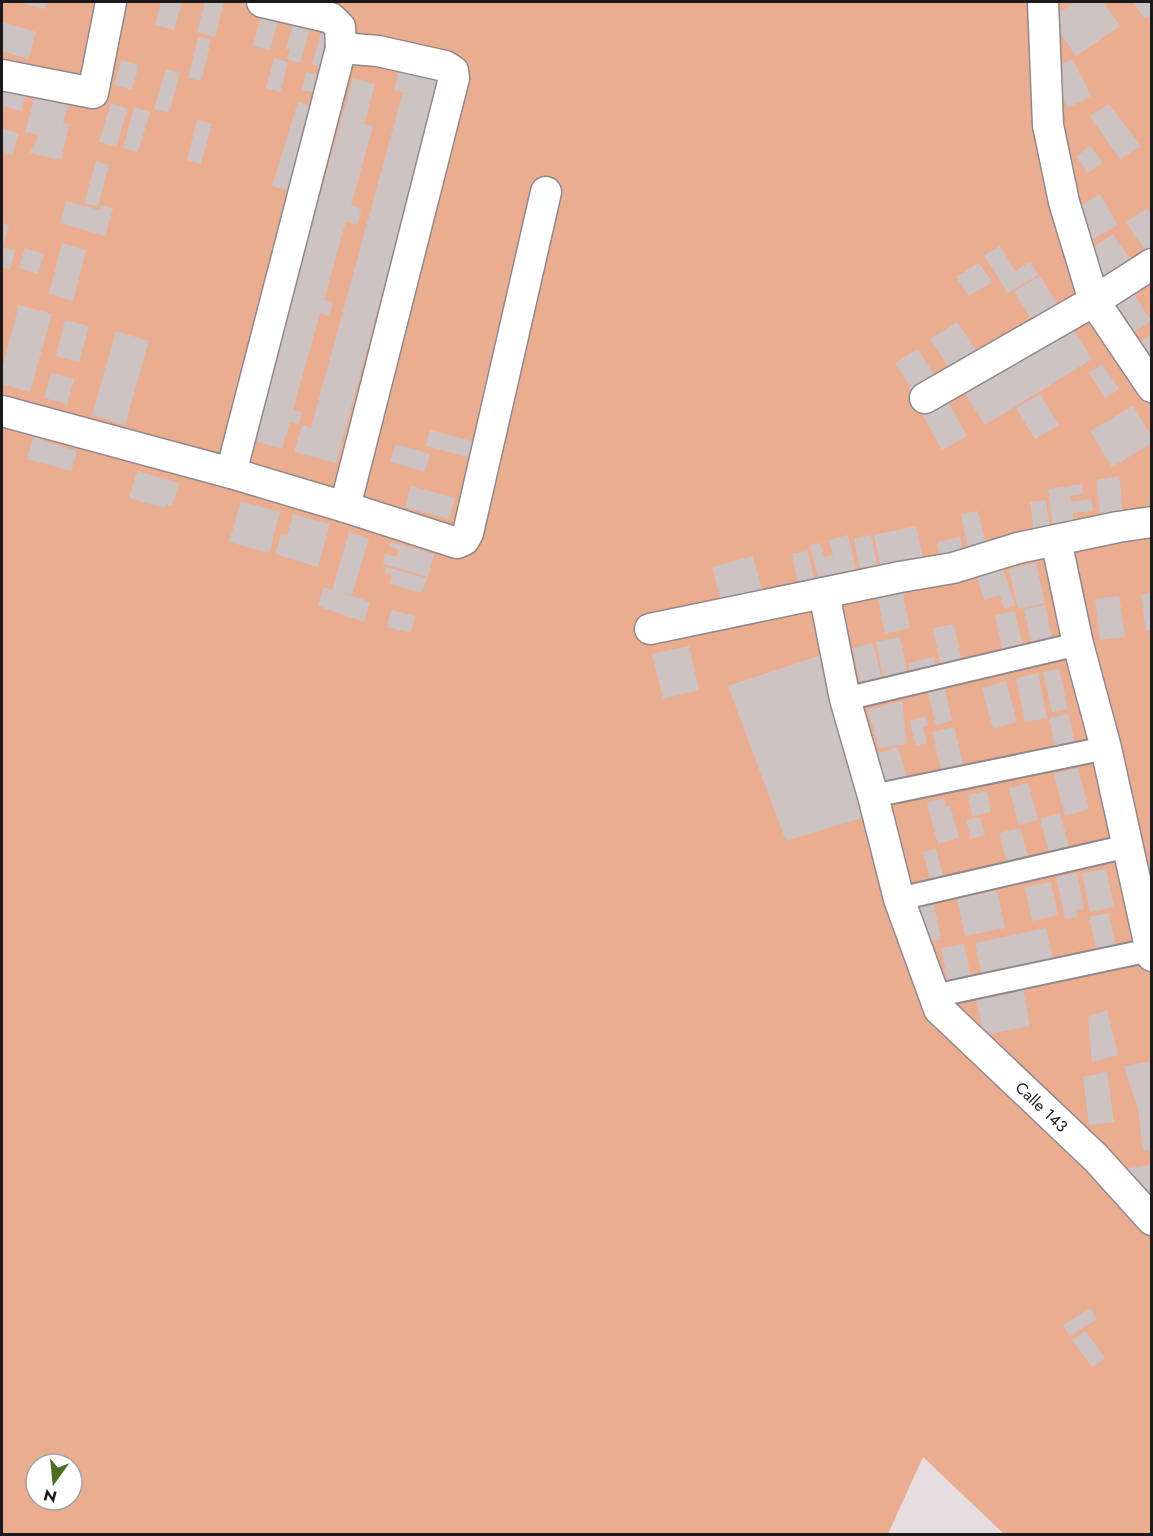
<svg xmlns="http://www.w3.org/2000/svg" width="1153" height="1536" viewBox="0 0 1153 1536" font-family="Jost,sans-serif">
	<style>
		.green { fill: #ebad8f; fill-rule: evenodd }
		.building { fill: #cdc3c3 }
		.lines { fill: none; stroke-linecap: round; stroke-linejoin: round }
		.pedestrian-casing { stroke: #90888b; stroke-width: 26 }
		.minor-casing { stroke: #90888b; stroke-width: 33 }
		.pedestrian { stroke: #fff; stroke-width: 22 }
		.minor { stroke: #fff; stroke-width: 30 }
		.labels { text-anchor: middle; stroke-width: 5; stroke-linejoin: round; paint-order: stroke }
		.street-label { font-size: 16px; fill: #1c191a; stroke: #fff }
	</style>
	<rect width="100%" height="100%" fill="#e6dde0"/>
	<path class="green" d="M2 2H1151V1534H1004L923 1457 888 1534H2ZM36 1464H72V1500H36Z"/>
	<path class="building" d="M18 2H49L44 9Z
		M161 2H182L174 30 155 25Z
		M205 2H224L215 37 197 32Z
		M1075 2H1103L1120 26 1076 56 1050 19Z
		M1133 2H1152V15L1145 19Z
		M264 6 281 11 270 50 253 46Z
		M295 16 312 21 300 63 287 59 290 49H286Z
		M2 22 36 32 28 59 2 51Z
		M324 24 336 27 325 68 312 64Z
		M198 37 211 40 201 81 188 78Z
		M274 58 288 62 280 92 266 88Z
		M1072 59 1091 96 1068 108 1048 71Z
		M121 60 139 65 132 90 114 85Z
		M400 67 441 79 336 463 294 452 302 425 311 428 403 92 394 90Z
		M166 69 180 73 169 113 154 109Z
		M306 72 324 77 320 94 302 90Z
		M353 78 375 84 364 124 373 126 351 206 361 209 357 225 346 221 324 300 333 302 329 316 320 313 293 410 302 412 299 424 290 422 282 449 251 440Z
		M2 86 26 93 21 111 2 106Z
		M36 93 69 102 63 123 69 124 61 160 30 153 39 135 25 132Z
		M298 102 315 107 290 191 272 186Z
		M111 103 128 109 116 147 99 142Z
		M1109 104 1141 146 1120 159 1090 116Z
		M134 107 150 112 138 152 123 148Z
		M197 120 212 124 201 164 187 160Z
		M2 128 19 134 12 155 2 151Z
		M1090 146 1103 162 1088 173 1076 157Z
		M96 161 109 165 98 206 84 203Z
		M1100 194 1118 225 1091 240 1073 210Z
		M66 201 99 210 101 205 113 208 105 236 60 223Z
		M1147 208 1152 215V254L1149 256 1126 222Z
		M2 223 9 225 3 247 15 251 10 270 2 267Z
		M1113 234 1137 270 1109 288 1086 252Z
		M62 243 86 250 73 301 49 294Z
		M1000 246 1015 271 1030 262 1038 275 1008 293 984 255Z
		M25 248 44 254 38 274 19 268Z
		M979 263 992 282 969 296 956 277Z
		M1040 276 1060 309 1034 324 1014 291Z
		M1130 288 1151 321 1125 337 1105 304Z
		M19 305 52 314 30 392 2 384V369Z
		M65 320 89 326 79 362 56 356Z
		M957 322 978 353 951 371 930 339Z
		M1069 322 1092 359 985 425 962 389Z
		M116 331 149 341 125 425 92 415Z
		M1152 334V362L1139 342Z
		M918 349 938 381 915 395 895 363Z
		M1102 364 1119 389 1105 398 1089 373Z
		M51 373 74 379 67 404 44 398Z
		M1040 394 1059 425 1035 439 1016 408Z
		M946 398 967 436 942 450 921 412Z
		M1133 406 1152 437V443L1112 467 1090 431Z
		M430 430 472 441 468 457 426 446Z
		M34 433 43 436 42 441 77 451 71 471 27 459Z
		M396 444 430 454 425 472 390 462Z
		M137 471 179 483 172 506 166 504 164 508 129 498Z
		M1119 476 1124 520 1101 522 1096 480Z
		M1082 484 1083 494 1070 496 1071 502 1091 499 1093 511 1073 513 1075 529 1054 532 1048 489Z
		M411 486 455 498 449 519 405 507Z
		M1046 500 1051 536 1035 538 1030 502Z
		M241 501 280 512 269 553 229 542Z
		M978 511 987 550 969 554 961 514Z
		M293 514 330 524 318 567 275 554 281 534 287 536Z
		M916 526 924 565 882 573 874 535Z
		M349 532 369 538 352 595 334 590 370 602 364 622 318 606 324 587 332 590Z
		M848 535 858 578 819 582 810 545 820 543 824 557 833 555 829 540Z
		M871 535 879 575 862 578 854 539Z
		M960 537 965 559 941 563 937 542Z
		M390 542 434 554 428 577 383 564 385 554 397 557 399 550 389 546Z
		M808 551 815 585 799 589 792 554Z
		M753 556 763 594 722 604 712 567Z
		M1036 563 1045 603 1018 609 1009 569Z
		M386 567 427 578 422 593 390 584 392 574 384 573Z
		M1003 569 1015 605 1004 609 1000 595 984 600 977 577Z
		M902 590 910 628 885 634 877 595Z
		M1152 593V630L1146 631 1141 595Z
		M1119 596 1125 637 1100 640 1095 599Z
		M1045 605 1054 646 1033 651 1024 609Z
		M391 610 415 616 411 633 387 627Z
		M1015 611 1024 652 1004 657 995 615Z
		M954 624 963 668 942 672 933 628Z
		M900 637 909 679 885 684 876 642Z
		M873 643 883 682 862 687 852 648Z
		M689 646 699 690 663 699 652 654Z
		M827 653 871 815 786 841 728 686Z
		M934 657 938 675 911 681 908 663Z
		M1059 669 1068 709 1052 712 1043 672Z
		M1038 673 1047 718 1025 722 1016 678Z
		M1006 681 1017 722 993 729 982 688Z
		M944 686 952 721 936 725 927 689Z
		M902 701 907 744 879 748 868 710Z
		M1069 714 1076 751 1057 755 1049 718Z
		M926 716 928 726 923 727 927 743 916 746 909 721Z
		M954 727 964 767 942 773 932 732Z
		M898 747 909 785 887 791 876 754Z
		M1078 768 1089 809 1065 816 1054 774Z
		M1028 783 1038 820 1019 825 1009 788Z
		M987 791 991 812 972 816 968 795Z
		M944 798 946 807 950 805 959 838 938 844 927 803Z
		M1060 813 1071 854 1051 860 1040 819Z
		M980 817 985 835 971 839 966 820Z
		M1020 828 1030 865 1009 870 999 833Z
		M936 849 945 883 932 886 923 852Z
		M1106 869 1114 907 1090 912 1082 873Z
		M1077 873 1084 909 1076 910 1077 917 1065 919 1056 877Z
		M1051 882 1058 915 1032 921 1025 887Z
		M997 891 1005 928 965 936 957 898Z
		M933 900 941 939 920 943 912 905Z
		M1109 913 1117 952 1098 956 1089 917Z
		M1046 928 1054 965 983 980 975 943Z
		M964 944 971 978 948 983 941 948Z
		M1023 989 1030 1026 984 1035 976 998Z
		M1107 1010 1118 1055 1092 1062 1088 1017Z
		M1152 1061V1149L1143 1151 1138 1109 1124 1066Z
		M1107 1072 1114 1122 1089 1125 1083 1077Z
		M1152 1164V1197L1120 1170Z
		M1090 1308 1097 1319 1070 1336 1063 1325Z
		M1085 1331 1105 1358 1092 1367 1072 1340Z"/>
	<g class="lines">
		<g class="pedestrian-casing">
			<path id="pedestrian" d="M845 699 1078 644
				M873 796 1106 748
				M899 899 1128 846
				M934 996 1150 950"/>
		</g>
		<g class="minor-casing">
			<g id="minor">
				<path d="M1043 2 1048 125 1064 202 1094 301 1152 387"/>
				<path d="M341 48 378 51 445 66 453 71 454 78 345 507"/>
				<path d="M2 75 93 93 111 2"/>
				<path d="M925 398 1094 301 1152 264"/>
				<path d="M2 411 231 473 345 507 457 543 464 540 468 533 546 192"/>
				<path d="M231 473 341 48 340 27 331 18 262 2"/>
				<path d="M1056 540 1078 644 1106 748 1152 956"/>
				<path id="s1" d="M824 593 845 699 873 796 899 899 939 1009 1096 1158 1152 1220"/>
				<path d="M650 629 900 577 953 568 1018 548 1118 527 1152 522"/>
			</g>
		</g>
		<use href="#pedestrian" class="pedestrian"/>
		<use href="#minor" class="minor"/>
	</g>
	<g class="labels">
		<g class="street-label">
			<text dy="6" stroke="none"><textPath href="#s1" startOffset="574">Calle 143</textPath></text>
		</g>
	</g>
	<rect width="1153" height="1536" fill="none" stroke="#1c191a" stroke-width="6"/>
	<g transform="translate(54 1482) rotate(195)"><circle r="28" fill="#ffffff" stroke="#a4a3a3" stroke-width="1.5"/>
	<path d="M0-4.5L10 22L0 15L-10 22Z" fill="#4e6d22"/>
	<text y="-9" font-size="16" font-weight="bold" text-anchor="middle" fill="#1c191a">N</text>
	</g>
</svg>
